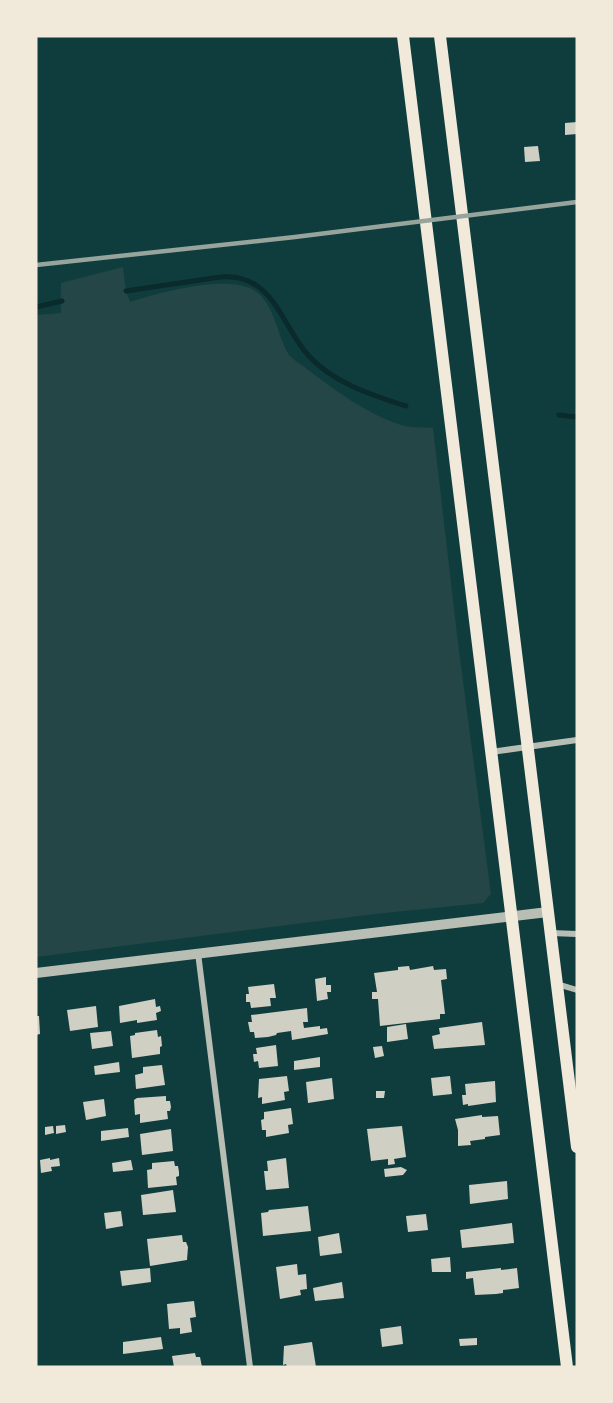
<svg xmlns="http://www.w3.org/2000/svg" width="613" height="1403" viewBox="0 0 613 1403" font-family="'DejaVu Sans',sans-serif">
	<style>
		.green { fill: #244646 }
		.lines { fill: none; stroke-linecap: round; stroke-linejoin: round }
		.stream { stroke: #0a2a2b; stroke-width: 5 }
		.building { fill: #cfcfc3 }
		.minor { stroke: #b8beb3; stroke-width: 6 }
		.tertiary { stroke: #b8beb3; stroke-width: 10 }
		.secondary { stroke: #f1e9da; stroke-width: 12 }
		.rail { stroke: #97a49c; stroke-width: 4.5 }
	</style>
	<rect width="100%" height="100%" fill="#0f3d3e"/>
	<path class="green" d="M123 267 126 291 130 302C159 293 240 269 262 297 276 313 278 337 289 355 293 360 302 365 307 369 336 391 367 414 401 425 411 428 423 427 433 428L458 643 491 894 483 903 375 914 36 957V315L61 313V283Z"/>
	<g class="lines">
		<path class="stream" d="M126 291 220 277C273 272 281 325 308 355 333 383 372 395 406 406
			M36 307 62 301
			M559 415 577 417"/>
	</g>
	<path class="building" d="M577 122V134L565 135V123Z
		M538 146 540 161 525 162 524 147Z
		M409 966 410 970 433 966 434 970 446 969 447 979 436 981 441 980 445 1014H440V1019L380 1026 378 999H372V992H377L374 973 398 970V967Z
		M326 977V985H331V992H327L328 999 317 1001 315 979Z
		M274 984 276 998H270L271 1006 251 1008 250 1002H246V994H249L248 987Z
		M155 999 156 1007 160 1006 161 1011 156 1013 157 1020 137 1023V1020L120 1023 119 1006Z
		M96 1006 98 1027 70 1031 67 1010Z
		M307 1008 308 1022H303L304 1028 320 1026V1029L327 1028 328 1034 292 1040 291 1031 277 1033 276 1035 268 1037 255 1038 254 1032H250L248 1022H252L251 1015Z
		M36 1016H39L40 1034 36 1035Z
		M482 1022 485 1045 434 1049 432 1036 440 1034 439 1028Z
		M406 1024 408 1039 387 1042V1027Z
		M157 1030 158 1037 161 1036 162 1046 160 1047V1054L132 1058 130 1036 135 1035V1033Z
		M111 1031 113 1046 92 1049 90 1033Z
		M276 1045 278 1066 259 1068 258 1061 254 1062 253 1054H257L256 1048Z
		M382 1046 384 1056 375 1058 373 1047Z
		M320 1057V1067L294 1070V1061Z
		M119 1062 120 1072 95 1075 94 1066Z
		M162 1065 165 1085 136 1089 135 1075 143 1073V1067Z
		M287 1076 289 1091 284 1092 285 1100 262 1104V1097L258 1098 259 1079Z
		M450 1076 452 1094 433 1096 431 1078Z
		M332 1078 334 1099 308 1103 306 1082Z
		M495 1081 496 1102 468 1106V1104L463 1105 462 1095H466L465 1084Z
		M376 1091H385L384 1098H376Z
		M166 1096V1101H170L171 1107 170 1111H167L168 1119 140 1123V1114L135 1115 134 1100 137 1098Z
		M104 1099 106 1116 86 1120 83 1102Z
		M291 1108 293 1124 288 1125 289 1133 266 1137V1130H262L261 1120 264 1119V1112Z
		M482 1115V1117L498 1116 500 1135 485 1137V1139L470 1141 471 1145 458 1146V1130L455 1119Z
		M65 1125 66 1132 56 1134V1126Z
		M53 1126 54 1133 45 1135V1127Z
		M402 1126 406 1157 394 1159 395 1164 388 1165V1159L371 1161 367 1129Z
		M128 1128 129 1137 101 1141V1131Z
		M171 1129 173 1151 142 1155 140 1134Z
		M50 1158V1160L59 1158 60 1166 51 1167 52 1171 41 1173 40 1160Z
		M286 1158 289 1188 266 1190 264 1171H268L267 1161Z
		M131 1160 133 1170 113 1172 112 1163Z
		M174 1161 175 1166H178L179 1172V1176L176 1177 177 1185 148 1188 147 1170 152 1169V1163Z
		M401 1167 407 1170 403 1175 385 1177 384 1169Z
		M507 1181 508 1199 470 1204 469 1185Z
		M173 1190 176 1212 143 1215 141 1195Z
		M308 1206 311 1231 263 1236 261 1213 268 1212 269 1210Z
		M121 1211 123 1226 106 1229 104 1213Z
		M426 1214 428 1230 408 1232 406 1216Z
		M512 1223 514 1243 462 1248 460 1230Z
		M339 1233 342 1253 320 1256 318 1237Z
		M182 1235 183 1242H186L188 1247 187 1260 150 1266 147 1239Z
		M450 1257 451 1272H432L431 1259Z
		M297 1264 298 1275 306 1274 307 1289 300 1290 301 1295 280 1299 276 1267Z
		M150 1268 151 1282 122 1286 120 1271Z
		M501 1268V1270L517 1268 519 1288 503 1290V1293L496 1294 475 1295 473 1278 466 1279V1272Z
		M342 1282 344 1298 315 1301 313 1288Z
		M194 1301 196 1317 190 1318 192 1332 180 1334V1328L169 1329 167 1304Z
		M401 1326 403 1344 382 1347 380 1329Z
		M161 1337 163 1349 123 1354V1342Z
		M477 1338V1345L460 1346 459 1339Z
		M312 1342 316 1367H287L286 1364 283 1365 284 1346Z
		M195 1353 196 1357H200L202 1367H174L172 1356Z"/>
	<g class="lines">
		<path class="minor" d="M491 752 577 740
			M551 933 577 934
			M198 953 250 1367
			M557 984 577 990"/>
		<path class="tertiary" d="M36 973 548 912"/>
		<path class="secondary" d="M403 36 567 1367
			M440 36 577 1147"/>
		<path class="rail" d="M36 265 295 237 577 202"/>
	</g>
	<rect width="613" height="1403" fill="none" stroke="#f1e9da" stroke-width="75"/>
</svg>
